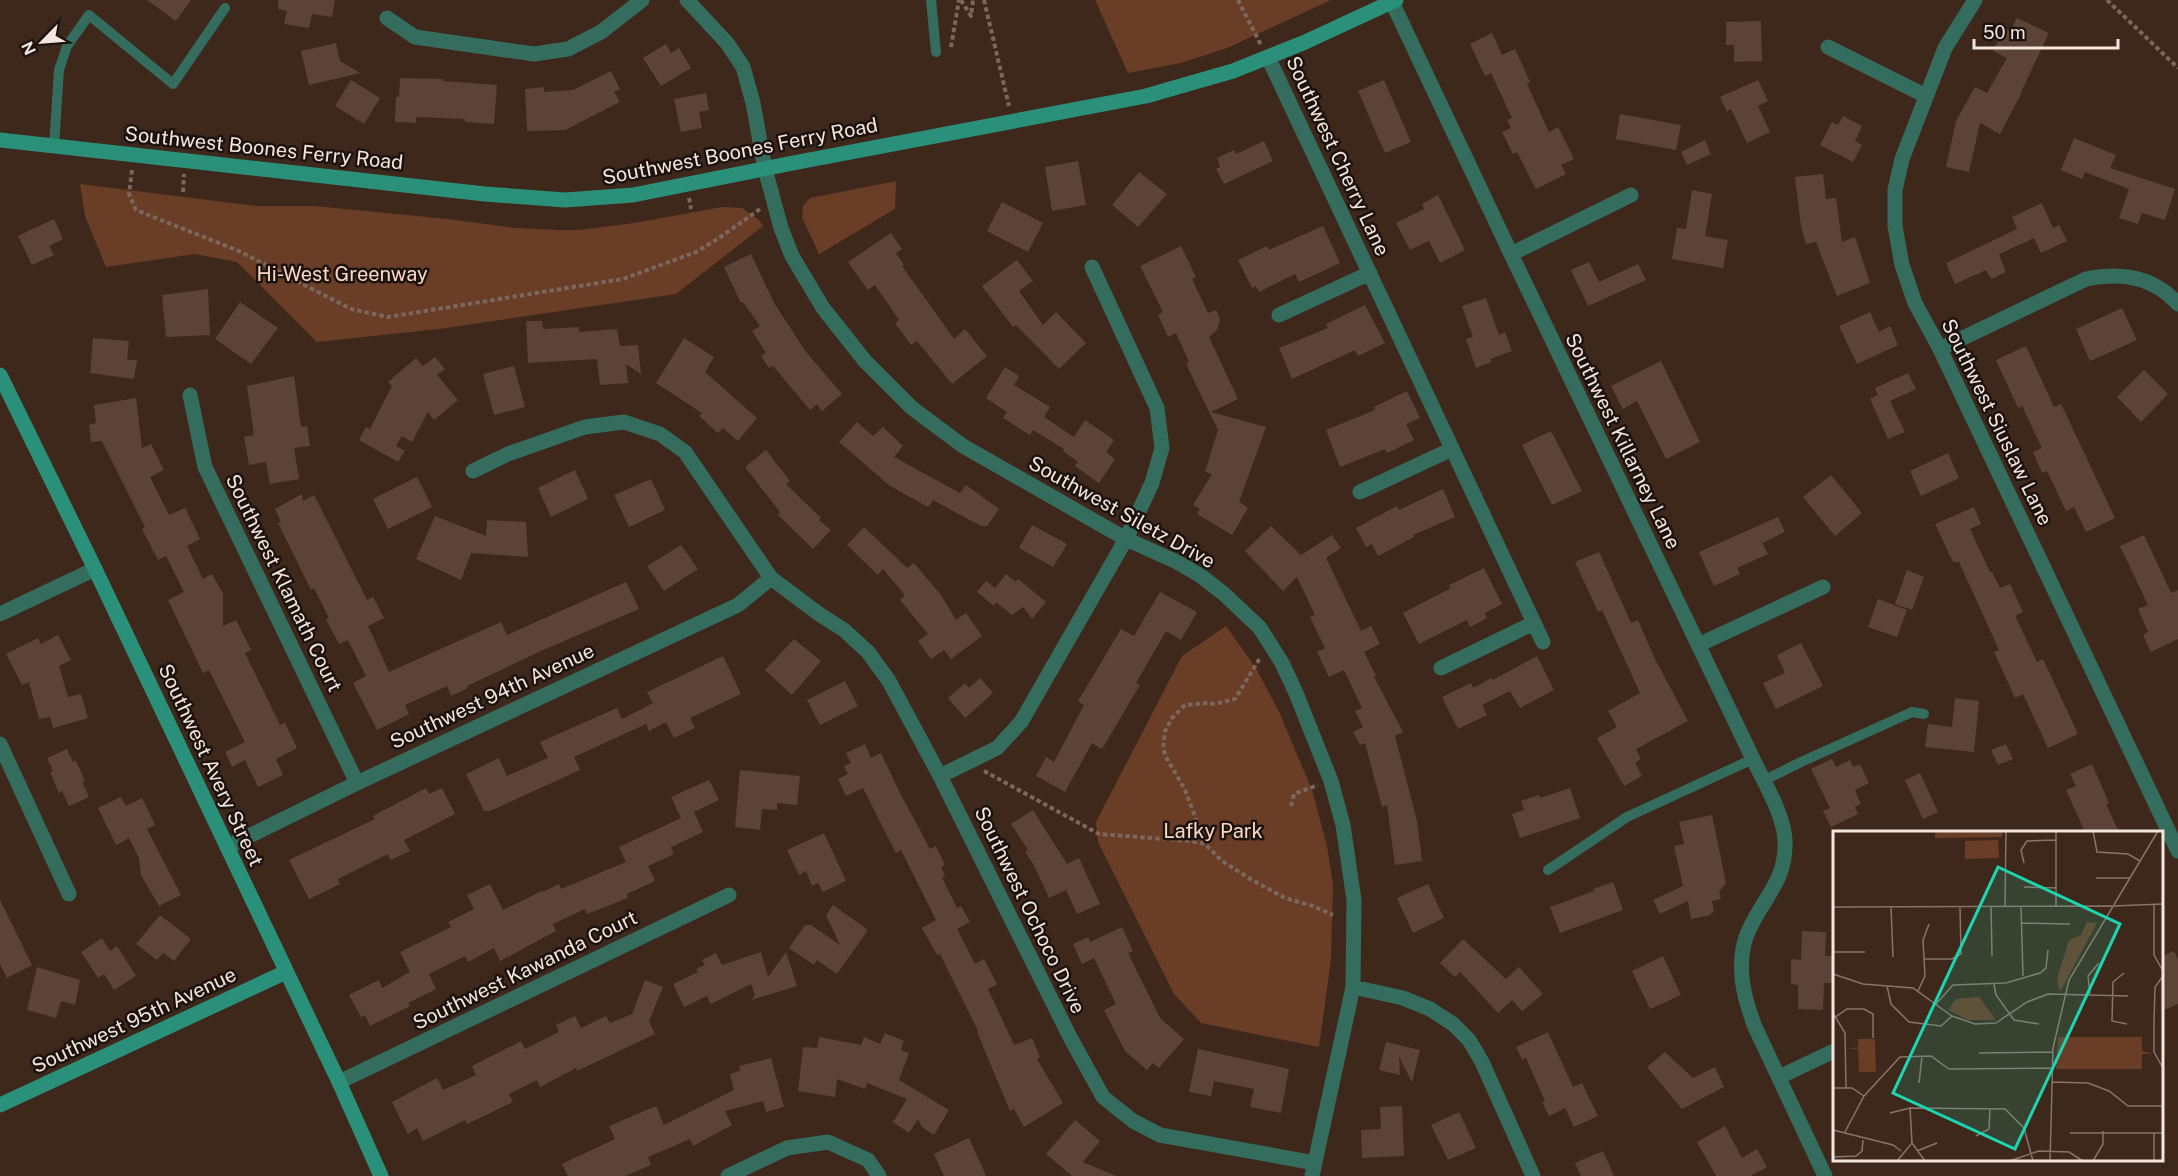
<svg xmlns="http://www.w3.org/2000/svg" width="2178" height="1176" viewBox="0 0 2178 1176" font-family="'Public Sans',sans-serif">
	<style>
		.green { fill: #6a3d26 }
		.building { fill: #5c4337 }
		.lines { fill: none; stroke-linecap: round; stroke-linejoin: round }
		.path { stroke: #7b675d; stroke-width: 4; stroke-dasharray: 4.5 3; stroke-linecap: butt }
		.lane { stroke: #346d5e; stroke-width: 10 }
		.street { stroke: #346d5e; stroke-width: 15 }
		.secondary { stroke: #2a9079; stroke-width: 15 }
		.labels { text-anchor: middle; stroke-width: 5; stroke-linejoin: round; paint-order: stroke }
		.street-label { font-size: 20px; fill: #f4e5de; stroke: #1d130e }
		.park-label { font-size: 20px; fill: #fbd8c6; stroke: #1d130e }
		.inset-road { fill: none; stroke: #87746a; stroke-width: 1.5 }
		.view { fill: #1cd5b1; fill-opacity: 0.15; stroke: #1cd5b1; stroke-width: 3 }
		.inset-edge { fill: none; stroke: #f4e5de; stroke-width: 3 }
	</style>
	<rect width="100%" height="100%" fill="#3e281c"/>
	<path class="green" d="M1095 0H1331L1227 48 1181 63 1128 73Z
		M896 181 895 209 819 254 802 217 803 206 810 198Z
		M80 184 256 206H314L448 219 516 228 559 230H579L634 223 722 207 742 208 759 220 763 226 676 294 439 329 317 342 237 262 195 254 106 267 85 216Z
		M1226 626 1256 668 1280 714 1312 790 1327 846 1333 885 1331 960 1319 1047 1201 1023 1174 994 1098 842 1096 822 1182 656Z"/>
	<path class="building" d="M147 0H191L176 21Z
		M278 0H335L332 17 312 14 309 28 284 24 287 11 278 9Z
		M2017 18 2049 33 2020 94H2021L2000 134 1980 123 1969 172 1946 167 1956 121 1975 87 1987 93 2007 58 1993 51 2004 28 2010 31Z
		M1761 21 1762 61 1734 62V45H1726V22Z
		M1492 33 1502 55 1515 49 1530 82 1527 84 1549 132 1558 127 1574 159 1561 165 1566 174 1536 189 1517 152 1513 154 1502 132 1511 128 1507 120 1512 118 1491 73 1485 76 1470 44Z
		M336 43 340 61 360 73 309 85 301 51Z
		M666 44 671 53 679 48 691 68 661 86 643 58Z
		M611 71 620 89 614 92 620 102 565 130 527 131 525 89 544 87V92L573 90Z
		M400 78 443 79V81L497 85 494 124 465 122V119L416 117V123L395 122 396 97H399Z
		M351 80 380 98 364 124 335 106Z
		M1384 80 1411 142 1385 153 1358 91Z
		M1758 80 1768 101 1758 106 1770 132 1747 143 1731 109 1727 112 1720 97Z
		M706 93 709 110 699 112 702 128 681 132 674 99Z
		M1620 114 1681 125 1676 150 1616 139Z
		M1843 116 1862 126 1855 141 1862 145 1853 162 1820 145 1832 122 1838 125Z
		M2074 138 2116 155 2110 168 2175 189 2165 220 2142 213 2138 224 2119 218 2129 189 2085 172 2082 179 2061 170Z
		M1705 140 1711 154 1687 165 1681 152Z
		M1264 141 1273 161 1224 184 1216 169 1220 167 1217 158 1234 150 1236 154Z
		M1078 161 1086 205 1052 211 1045 167Z
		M1139 172 1167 194 1138 227 1112 205Z
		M1823 174 1826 199 1836 198 1842 242 1855 237 1870 283 1837 296 1816 242 1806 244 1801 226 1795 177Z
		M1692 190 1712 194 1705 236 1728 240 1723 268 1672 259 1677 228 1686 229Z
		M1438 195 1465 250 1440 263 1429 241 1410 250 1396 223 1424 209 1422 204Z
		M1002 202 1043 223 1028 252 987 231Z
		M2042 203 2053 228 2059 225 2067 241 2041 253 2034 238 1999 254 2006 272 1991 279 1986 270 1955 284 1946 263 2017 229 2012 217Z
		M54 219 63 239 49 246 54 255 32 265 18 236Z
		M1323 226 1340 263 1299 282 1295 274 1259 292 1256 286 1252 288 1238 260 1267 246 1269 250Z
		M891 233 902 249 896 253 904 265 902 266 954 339 965 329 987 356 952 384 917 341 911 345 895 323 899 320 875 285 868 290 848 262Z
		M1181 246 1196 277 1192 279 1208 313 1216 310 1220 319 1217 330 1209 337 1238 399 1211 412 1266 427 1239 502 1248 508 1232 535 1197 514 1200 509 1193 505 1212 474 1205 472 1218 430 1195 383 1186 363 1189 362 1176 333 1168 337 1158 315 1163 312 1140 266Z
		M751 254 774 303 806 352 842 394 822 411 817 404 810 410 773 366 769 368 761 356 766 353 752 331 760 326 743 302 741 303 724 267Z
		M1017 260 1033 281 1019 291 1043 325 1056 312 1086 343 1059 369 1016 325 1013 327 982 286Z
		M1589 262 1599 282 1638 264 1646 280 1588 306 1571 270Z
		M208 289 210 335 166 337 162 295Z
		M1486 298 1499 335 1505 332 1512 351 1490 359 1491 362 1476 368 1466 339 1473 337 1462 306Z
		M240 302 278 328 251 364 215 339Z
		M1365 305 1385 343 1358 356 1355 350 1292 379 1279 348 1328 328 1326 324Z
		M2122 308 2137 340 2090 361 2076 329Z
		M1870 312 1879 332 1890 326 1898 345 1857 364 1839 326Z
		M526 321H542L543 329 579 327V332L617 329 620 346 638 345 641 374 626 364 628 383 600 385 597 359 528 363Z
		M93 338 129 341 127 360H137L134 379 90 373Z
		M684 338 714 357 705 372 757 418 738 441 723 428 718 433 699 416 702 413 656 383Z
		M2026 346 2054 407 2061 404 2115 518 2086 532 2074 507 2066 511 2047 471 2042 473 2033 452 2042 448 2022 406 2018 408 1996 360Z
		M435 357 445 369 437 375 458 400 434 420 428 412 412 442 402 436 396 446 405 451 398 462 359 440 366 427 370 429 392 386 388 382 416 358 423 366Z
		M1661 361 1700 442 1666 459 1637 401 1623 409 1611 386Z
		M514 366 525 407 494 415 483 374Z
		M1005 367 1019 376 1014 385 1050 407 1044 417 1074 437 1085 420 1114 440 1106 452 1115 459 1099 483 1075 466 1078 462 1063 451 1064 449 1033 430 1030 435 1003 418 1007 412 986 398Z
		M2144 370 2168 394 2141 422 2117 397Z
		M1908 373 1916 389 1890 401 1905 432 1888 439 1870 399 1878 395 1875 388Z
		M294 376 301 427 307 426 310 446 294 448 299 479 270 484 266 462 249 465 244 437 254 435 247 386Z
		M1407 391 1420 418 1406 424 1414 440 1387 453 1385 449 1340 467 1326 430 1375 410 1374 407Z
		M136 398 142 448 151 444 164 470 150 477 169 515 185 508 200 539 187 546 203 579 212 574 223 594V626L236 620 251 650 245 653 280 725 285 723 297 748 276 759 283 775 258 787 245 760 232 767 225 752 245 742 209 670 203 673 168 600 184 592 166 556 158 560 142 529 145 527 102 441 91 442 89 425 96 423 94 405Z
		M857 422 873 436 883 427 903 446 894 457 960 493 966 485 999 509 987 526H981L933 500 928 507 890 486 839 442Z
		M1551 431 1582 491 1552 505 1522 445Z
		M766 450 790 481 786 484 821 518 819 520 831 530 813 549 778 515 780 512 745 467Z
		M1948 453 1959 478 1921 496 1910 471Z
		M575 470 588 499 551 517 538 488Z
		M1831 475 1862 513 1835 536 1803 497Z
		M417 477 432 507 388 529 373 499Z
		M651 479 665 510 629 527 614 495Z
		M1443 489 1455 517 1413 535 1414 537 1378 556 1372 544 1366 547 1356 528 1397 506 1399 510Z
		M302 494 303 501 314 495 367 600 373 597 384 618 368 626 389 672 501 622 507 635 626 582 639 609 543 650 467 686 468 688 451 696 447 686 405 705 409 714 377 730 353 683 366 676 348 640 339 644 326 620 329 618 314 588 311 590 278 523 281 522 275 509Z
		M1974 507 1981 524 1970 529 1990 572H1992L2000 588 2010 584 2023 612 2015 616 2037 662 2043 659 2078 734 2048 748 2023 694 2015 698 1994 652 1999 650 1959 562H1953L1935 524Z
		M435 516 486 536 487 520 526 522 528 557 471 553 461 580 416 559Z
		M1778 517 1785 532 1762 543 1768 554 1737 568 1740 574 1714 586 1699 552Z
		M1032 525 1067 544 1053 567 1019 548Z
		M1271 526 1301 555 1332 535 1341 548 1326 558 1361 631 1371 626 1380 644 1364 652 1376 676 1374 677 1403 732 1395 736 1417 821 1422 861 1395 865 1387 805 1382 807 1365 743 1360 745 1353 732 1363 727 1355 711 1362 708 1344 670 1329 677 1317 652 1325 648 1310 617 1315 615 1297 577 1283 591 1245 551Z
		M864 527 907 568 914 563 941 595 956 620 966 613 982 636 951 659 944 650 931 659 918 641 928 634 900 600 905 595 883 569 878 575 847 545Z
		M2144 535 2171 593 2178 590V639L2151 652 2143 635 2148 632 2138 609 2148 605 2120 546Z
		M681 545 698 569 664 591 647 566Z
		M1599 552 1631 623 1638 620 1655 659 1688 721 1636 749 1641 759 1635 763 1642 776 1624 786 1597 738 1617 727 1608 711 1640 693 1602 610 1598 612 1575 562Z
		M1484 568 1502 604 1485 613 1487 618 1470 627 1467 620 1419 644 1403 613 1451 588 1449 585Z
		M1907 570 1924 577 1912 610 1895 604Z
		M1006 574 1016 582 1018 579 1046 602 1032 619 1023 607 1012 615 996 602 994 606 977 592 986 581 995 588Z
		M1160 592 1197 612 1181 640 1166 631 1136 683 1140 685 1102 749 1092 743 1065 792 1036 776 1046 757 1054 762 1084 705 1078 701 1121 629 1134 636Z
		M1878 599 1907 610 1897 637 1868 627Z
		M58 635 71 660 59 666 68 697 81 694 88 718 53 728 50 717 39 719 29 682 22 685 6 654 38 638 41 644Z
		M794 639 821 661 792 695 765 670Z
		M1801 643 1823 686 1776 709 1763 683 1785 673 1777 655Z
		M723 656 741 694 690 718 695 728 674 738 666 722 649 731 646 724 574 757 580 770 490 811H484L466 774 499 758 507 776 548 758 540 742 617 708 622 719 653 703 647 692Z
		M1537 656 1554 690 1520 708 1510 691 1482 705 1487 715 1458 729 1442 697 1471 683 1473 688 1492 678 1493 680Z
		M980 678 993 693 965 718 948 698 965 683 969 688Z
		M845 681 858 706 820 725 807 700Z
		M1955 698 1979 701 1974 752 1925 747 1928 724 1952 727Z
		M865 744 871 758 881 753 899 791 930 849 936 846 945 865 941 867 945 876 942 878 957 908 961 906 970 922 957 929 975 964 984 959 997 984 988 989 1014 1045 1032 1038 1040 1057 1037 1059 1063 1103 1024 1127 1014 1109 1010 1111 977 1032 978 1031 940 954 937 955 922 928 936 920 901 850 896 853 863 788 846 796 838 779 848 774 844 766 851 763 846 753Z
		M2006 744 2013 759 1998 765 1991 750Z
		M67 749 73 762 76 761 85 781 82 782 89 797 69 806 62 791 59 793 50 772 53 771 47 758Z
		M1832 759 1836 767 1850 760 1853 767 1860 764 1869 783 1855 790 1861 804 1855 807 1858 814 1831 827 1823 811 1830 808 1811 769Z
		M2092 764 2109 803 2106 804 2119 832H2085L2066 790 2076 786 2070 774Z
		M740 770 800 776 797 805 777 803V810L762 809 760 830 735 827Z
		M1920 773 1938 812 1923 819 1905 780Z
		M709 780 719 800 694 812 703 832 671 847 674 854 648 866 655 881 627 894 628 898 587 914 585 909 553 924 556 931 500 961 494 948 468 962 465 956 429 974 436 989 408 1003 410 1006 370 1026 365 1015 361 1017 349 995 379 980 382 988 410 972 400 952 451 927 448 922 474 909 467 895 490 884 503 910 542 891 543 892 559 884 561 889 626 862 619 847 681 818 671 797Z
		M426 788 429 794 442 788 455 814 404 840 410 851 391 860 388 854 338 879 340 884 309 899 289 860 375 819 373 816Z
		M1570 788 1580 818 1520 838 1512 814 1524 810 1521 801 1539 795 1540 798Z
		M121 797 126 806 142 798 155 825 147 829 181 895 159 906 141 875 139 858 129 838 116 845 98 808Z
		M1033 810 1067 864 1079 858 1100 904 1077 914 1066 890 1049 898 1034 865 1025 852 1028 850 1011 824Z
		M1712 815 1726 883 1719 892 1721 899 1712 901 1714 912 1711 913V915L1691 919 1688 901 1660 914 1653 900 1683 886 1674 846 1684 844 1679 822Z
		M824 833 846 881 823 892 818 883 812 886 806 871 799 875 787 850Z
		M1613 882 1623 910 1560 933 1550 907 1594 891 1593 889Z
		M1428 884 1444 918 1413 933 1397 898Z
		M0 900 32 965 7 978 0 964Z
		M833 905 868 930 837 974 817 960 814 965 789 948 805 925H811L840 945 826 915Z
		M160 915 191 939 174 961 163 953 157 960 136 944Z
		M1122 927 1133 951 1128 953 1160 1018 1184 1039 1159 1068 1153 1063 1147 1070 1125 1051 1104 1010 1116 1004 1094 958 1082 964 1073 944 1088 937 1090 942Z
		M1802 931 1826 932 1825 956H1834V983H1824L1823 1010 1798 1009V985L1791 984V959L1801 960Z
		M102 938 110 951 117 946 136 976 114 990 104 974 98 978 81 952Z
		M1463 939 1506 979 1519 967 1543 994 1522 1011 1512 1000 1498 1013 1460 972 1455 977 1440 963Z
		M2174 951 2178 960V1004L2162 1011V956Z
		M761 952 768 977 786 952 797 986 751 1000 755 995 751 984 711 1004 707 996 684 1007 673 984 698 972 696 969 705 965 702 960 716 953 722 965Z
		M1663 956 1681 995 1650 1009 1632 971Z
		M37 967 80 980 75 1005 61 1001 56 1018 27 1010Z
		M645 980 663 987 649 1021 655 1034 577 1071 576 1068 540 1087 537 1080 509 1094 513 1102 467 1124 465 1120 423 1141 417 1128 408 1134 392 1102 437 1078 443 1090 476 1075 472 1066 521 1041 525 1049 559 1032 556 1025 575 1016 581 1028 606 1016 610 1023 632 1014Z
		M1548 1032 1573 1087 1582 1083 1598 1116 1574 1127 1565 1108 1549 1116 1542 1102 1545 1101 1526 1058 1522 1060 1516 1047Z
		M885 1033 904 1041 901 1050 909 1053 899 1080 949 1110 934 1135 922 1127 918 1119 909 1133 893 1122 907 1099 867 1083 865 1089 837 1079 835 1097 798 1091 803 1047 817 1048 819 1037 861 1045 864 1037 880 1044Z
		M1386 1042 1420 1050 1412 1082 1399 1057 1400 1075 1379 1070Z
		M1198 1049 1289 1069 1281 1113 1250 1107 1254 1089 1214 1081 1211 1096 1189 1092Z
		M1665 1052 1693 1078 1715 1067 1724 1087 1682 1109 1647 1067Z
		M771 1058 784 1107 766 1112 763 1101 725 1111 732 1125 693 1146 690 1139 648 1157 651 1165 625 1176H568L562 1164 615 1139 609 1126 656 1106 664 1125 734 1090 730 1074 740 1071 739 1066Z
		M1402 1106 1404 1156 1362 1158 1361 1130 1381 1129 1380 1107Z
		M1459 1112 1476 1148 1448 1160 1431 1125Z
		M1075 1120 1100 1141 1083 1162 1116 1176H1072L1046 1154Z
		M1725 1126 1742 1158 1757 1149 1767 1167 1750 1176H1716L1697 1142Z
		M969 1138 986 1176H944L934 1154Z
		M1603 1151 1614 1176H1581L1575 1163Z"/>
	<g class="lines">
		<path class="path" d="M961 0 971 16 973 0
			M984 0 1009 106
			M1238 0 1261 45
			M2107 0 2178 68
			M951 47 959 0
			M132 170 129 194 136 210 239 251 351 309 388 317 623 279 696 252 719 238 760 209
			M183 192 184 174
			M689 198 691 209
			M984 771 1099 834 1190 841 1205 844 1222 861 1252 880 1285 898 1313 906 1333 915
			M1291 806 1294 794 1318 785
			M1205 843 1185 790 1166 757 1163 748 1165 731 1172 718 1185 705 1205 703 1215 704 1235 699 1260 658"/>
		<path class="lane" d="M931 0 936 52
			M54 146 59 70 67 46 89 15 173 84 225 8
			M1763 781 1801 762 1912 712 1924 714
			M1548 870 1627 817 1753 759"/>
		<path class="street" d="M687 0 727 43 743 67 753 103 765 169 781 228 792 256 823 308 865 361 912 408 963 446 1126 539 1177 562 1201 576 1224 594 1260 628 1282 663 1296 693 1331 781 1343 825 1354 900 1353 987 1312 1176
			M1975 0 1945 48 1902 159 1895 190V226L1902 265 1915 303 1940 349 2178 851
			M1392 2 1511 254 1753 759C1764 782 1784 815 1785 840 1787 884 1759 901 1746 937 1736 968 1744 998 1755 1027L1825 1176
			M387 18 415 37 534 54 568 49 601 32 642 0
			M1828 47 1926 96
			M1268 57 1543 642
			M1511 254 1631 195
			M1279 315 1370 273
			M1940 349 2086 279C2121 272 2153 276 2178 304
			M190 395 205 467 357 783
			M473 471 508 454 585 427 624 422 660 434 685 452 771 578 819 614 844 630 868 652 889 681 940 776 1070 1037 1103 1097 1133 1121 1160 1135 1315 1163
			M1360 492 1452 449
			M0 614 95 569
			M1698 645 1823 587
			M1441 668 1534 623
			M0 744 69 894
			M940 776 997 748 1021 722 1126 539 1152 483 1162 448 1157 408 1092 267
			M227 847 357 783 738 605 771 578
			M1353 987 1403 998 1430 1009 1453 1024 1469 1040 1482 1062 1533 1176
			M1779 1077 1834 1051
			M339 1082 729 895
			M728 1176 787 1148 828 1142 868 1160 879 1176"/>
		<path class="secondary" d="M0 140 485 194 565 200 633 195 793 163 1146 96 1233 71 1303 43 1396 0
			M0 375 95 569 339 1082 381 1176
			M0 1105 286 972"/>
	</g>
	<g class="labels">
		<g class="street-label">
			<text transform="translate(264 148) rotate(6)" y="7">Southwest Boones Ferry Road</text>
			<text transform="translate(740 151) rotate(-11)" y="7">Southwest Boones Ferry Road</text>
			<text transform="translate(1338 156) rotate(65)" y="7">Southwest Cherry Lane</text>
			<text transform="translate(1997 422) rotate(64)" y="7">Southwest Siuslaw Lane</text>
			<text transform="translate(1623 441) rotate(64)" y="7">Southwest Killarney Lane</text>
			<text transform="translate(1122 512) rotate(29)" y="7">Southwest Siletz Drive</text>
			<text transform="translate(284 583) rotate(64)" y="7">Southwest Klamath Court</text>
			<text transform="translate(492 696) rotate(-25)" y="7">Southwest 94th Avenue</text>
			<text transform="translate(211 765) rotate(65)" y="7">Southwest Avery Street</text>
			<text transform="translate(1030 910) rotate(64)" y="7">Southwest Ochoco Drive</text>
			<text transform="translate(525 970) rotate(-26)" y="7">Southwest Kawanda Court</text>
			<text transform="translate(134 1020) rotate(-25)" y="7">Southwest 95th Avenue</text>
		</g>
		<g class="park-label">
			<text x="342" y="281">Hi-West Greenway</text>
			<text x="1213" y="838">Lafky Park</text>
		</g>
	</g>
	<g transform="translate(1833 831)">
		<rect width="330" height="330" fill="#3e281c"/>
		<path d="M102 0H169V6L102 7ZM165 9 166 27 132 28V10ZM254 91 264 92 227 161 224 148 236 109 248 104ZM146 166 163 189H135L115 179 123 168ZM225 206H309V220L320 223H309V238H223ZM25 208H42L43 241H26L25 218H15L25 216Z" fill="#6a3d26"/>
		<path class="inset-road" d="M223 0V75M260 0 264 21 295 23 307 30M191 32 188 19 194 10 223 9M263 47H297M191 56 223 57M321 73V124L330 140M158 75 159 125M172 75 173 0M188 75 190 145M280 75 330 73M0 76 279 75M58 76 60 126M188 92 237 93M0 121H32M91 128H119L128 123 127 76M291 142 280 151 279 190 294 193M0 143 30 153 80 157 119 185 142 193 163 192 194 171 215 163 295 165M330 145 322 156 321 190V221L330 237M161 153 163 164 181 189 206 193M54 155 58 173 76 191 108 195 119 185M85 160 92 145 90 109 96 93M257 163 255 145 266 132M103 173 120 154 173 152 207 142 213 137 215 119M0 182 12 202 13 257M1 187 14 178H31L40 183V207M146 222 220 221M219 251 255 252 276 260 295 275H330M86 252 89 225M0 257H19L31 265M77 277 79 312 92 330M57 282 77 277 172 278 191 297 200 330M0 299 60 314 68 320M12 301 31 265 67 226 98 225 116 238 219 237M237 302H330M143 305 156 298 157 277M84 320 104 312M0 326 23 325 29 320 30 309M64 330 79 312M176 330 206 320 236 321 250 330M217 330 220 217 236 149 325 0M260 330 270 313V300M321 330V302"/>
		<path class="view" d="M165 36 287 93 182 318 60 262Z"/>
		<rect width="330" height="330" class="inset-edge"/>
	</g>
	<g transform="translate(42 42) rotate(245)" stroke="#1d130e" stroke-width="4.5" paint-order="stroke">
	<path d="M0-4.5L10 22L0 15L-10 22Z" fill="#f4e5de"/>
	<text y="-9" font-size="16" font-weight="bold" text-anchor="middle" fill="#f4e5de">N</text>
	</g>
	<path d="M1974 39v9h144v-9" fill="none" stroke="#f4e5de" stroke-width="3"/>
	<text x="1983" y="39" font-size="18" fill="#f4e5de" stroke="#1d130e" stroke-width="4.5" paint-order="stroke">50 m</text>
</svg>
